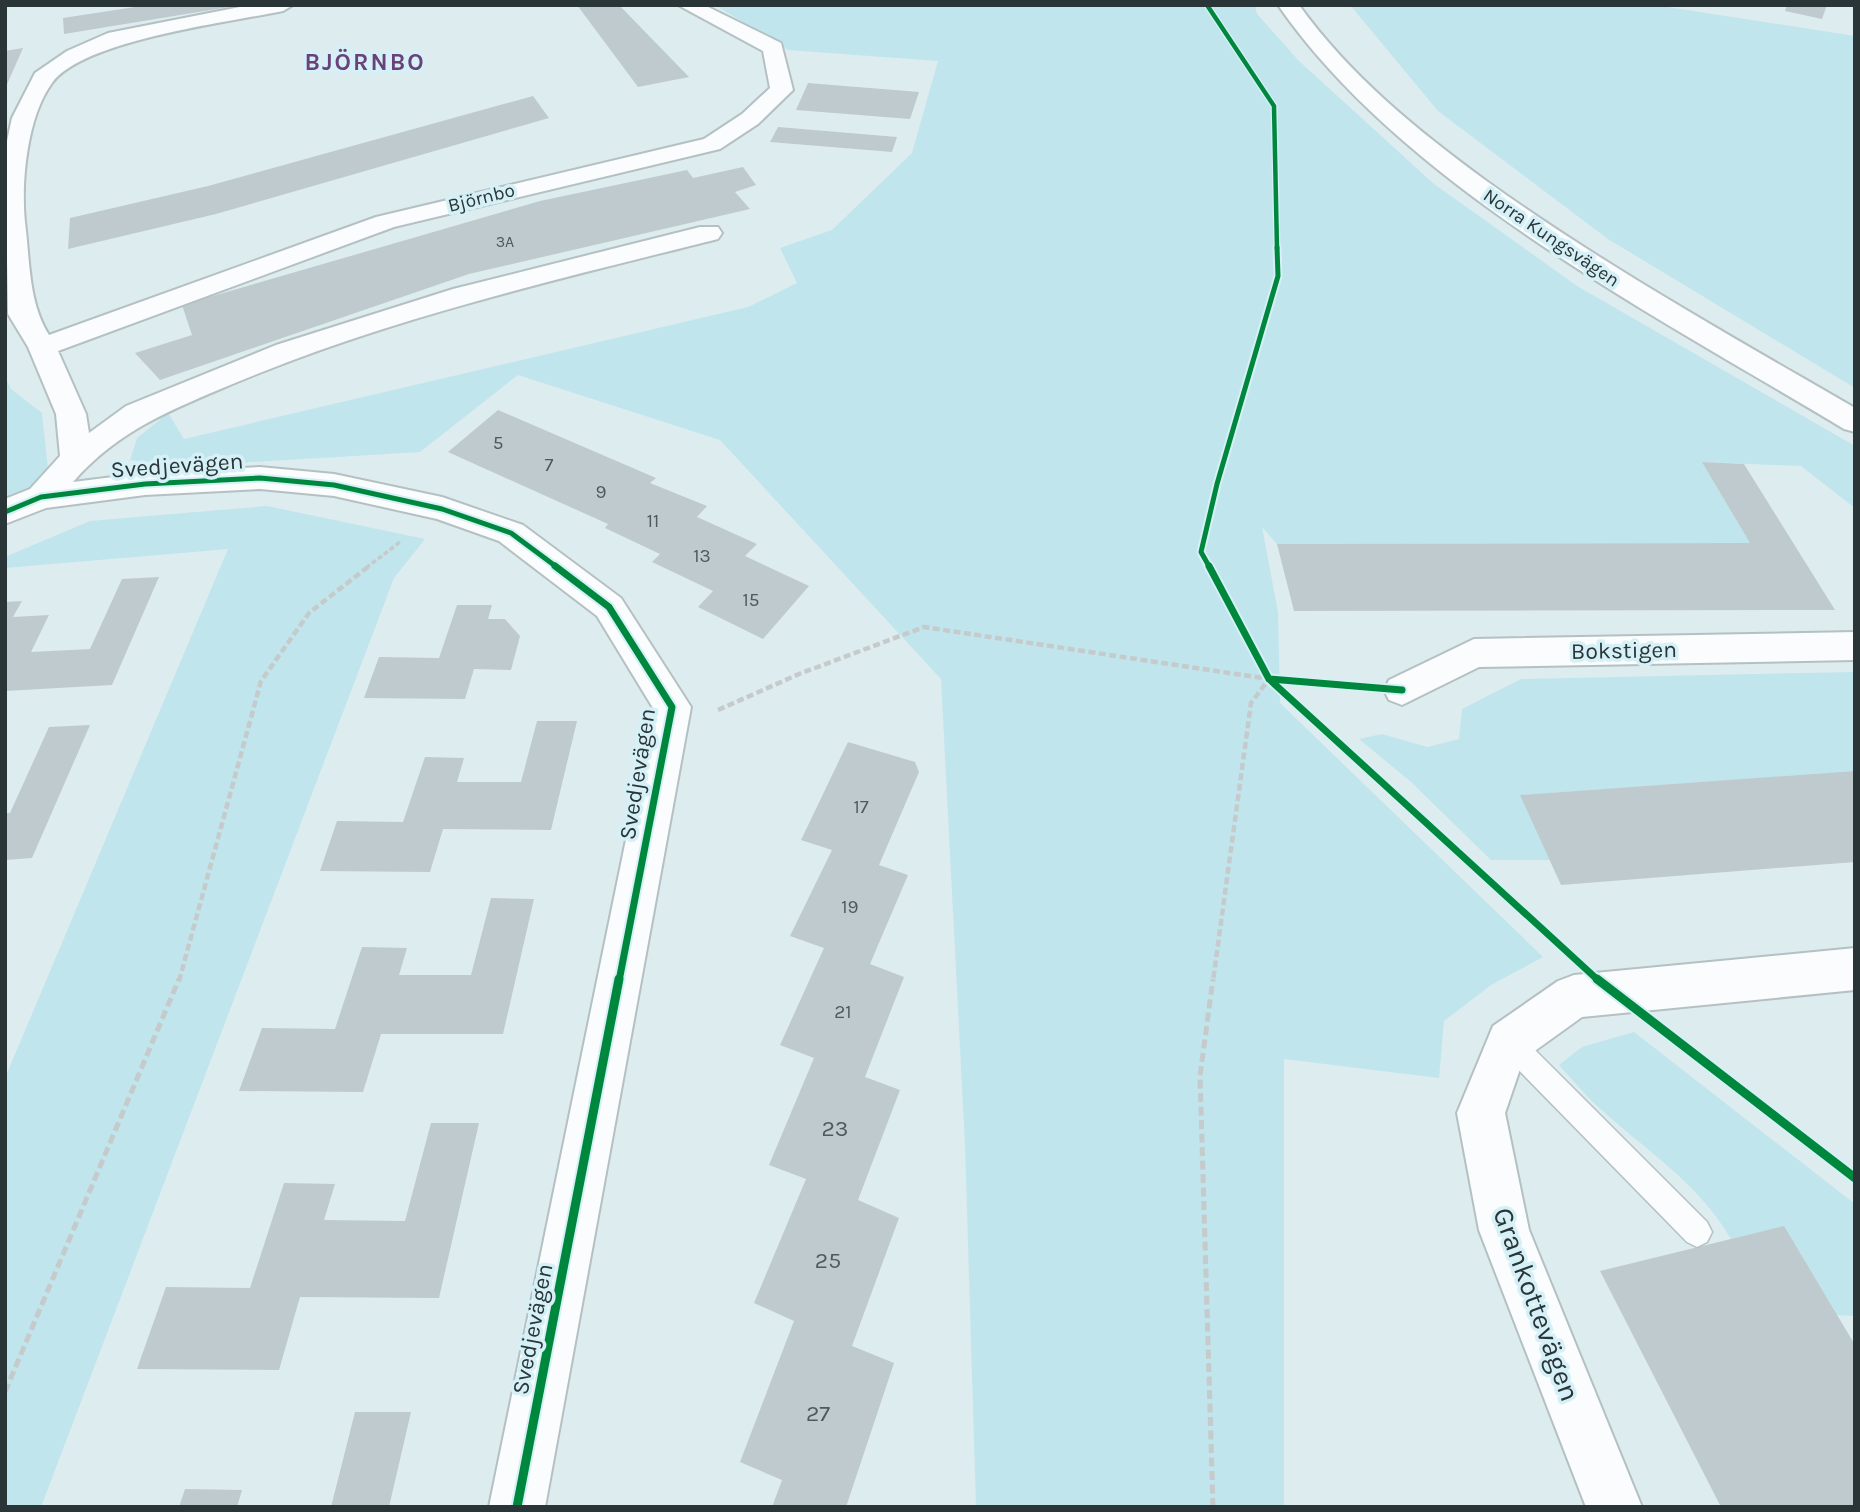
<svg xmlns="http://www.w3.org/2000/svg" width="1860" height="1512" viewBox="0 0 1860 1512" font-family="Karla,sans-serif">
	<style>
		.green { fill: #c0e5ec }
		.building { fill: #bfcace }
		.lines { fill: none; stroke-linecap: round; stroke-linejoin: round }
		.lane-casing { stroke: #b4c0c2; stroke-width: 3 }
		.street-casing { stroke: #b4c0c2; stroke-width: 4 }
		.secondary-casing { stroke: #b4c0c2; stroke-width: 4 }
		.path-far2 { stroke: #c5cacb; stroke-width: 3.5; stroke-dasharray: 5 2.5; stroke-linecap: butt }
		.path-far1 { stroke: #c5cacb; stroke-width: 4.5; stroke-dasharray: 7 3.5; stroke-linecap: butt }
		.path { stroke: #c5cacb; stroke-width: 5; stroke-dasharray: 9 4.5; stroke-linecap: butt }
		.lane { fill: #fafcfd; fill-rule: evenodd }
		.street { fill: #fafcfd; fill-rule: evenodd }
		.secondary { fill: #fafcfd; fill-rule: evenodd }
		.cycleway-far3-casing { stroke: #d5f1f7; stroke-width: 7 }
		.cycleway-far2-casing { stroke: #d5f1f7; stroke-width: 9 }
		.cycleway-far1-casing { stroke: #d5f1f7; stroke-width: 11 }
		.cycleway-casing { stroke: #d5f1f7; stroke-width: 13 }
		.cycleway-far3 { stroke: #00873e; stroke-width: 4.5 }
		.cycleway-far2 { stroke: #00873e; stroke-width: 5 }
		.cycleway-far1 { stroke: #00873e; stroke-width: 7 }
		.cycleway { stroke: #00873e; stroke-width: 9 }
		.labels { text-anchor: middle; stroke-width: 7; stroke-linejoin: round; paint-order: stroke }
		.far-number-label { font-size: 16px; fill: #4f5a5d }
		.far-street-label { font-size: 19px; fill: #2a3537; stroke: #d5f1f7 }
		.number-label { font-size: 19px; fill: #4f5a5d }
		.street-label { font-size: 23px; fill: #2a3537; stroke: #d5f1f7 }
		.near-number-label { font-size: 23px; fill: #4f5a5d }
		.far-district-label { font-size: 24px; font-weight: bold; letter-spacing: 2px; fill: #69427a; stroke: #d5f1f7 }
		.near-street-label { font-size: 28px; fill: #2a3537; stroke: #d5f1f7 }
	</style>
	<rect width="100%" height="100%" fill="#ddecef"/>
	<path class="green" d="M715 5H1255L1257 14 1299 61 1434 184 1577 286 1855 446V508L1801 466 1703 462 1750 543 1277 544 1262 527 1278 612 1280 703 1543 957 1491 985 1444 1021 1439 1078 1284 1059V1507H976L965 1145 941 679 720 440 518 375 420 452 185 466 130 460 137 438 168 413 184 439 748 307 797 283 780 248 832 230 912 153 938 61 788 50Z
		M1350 5H1655L1855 36V388L1608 239 1438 111Z
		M5 377 11 389 42 413 49 479 5 501Z
		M267 506 425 539 394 578 41 1507H5V1078L228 549 5 568V557L90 521Z
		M1855 672V771L1521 795 1550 860H1491L1411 782 1359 739 1382 734 1427 747 1459 739 1462 709 1521 679Z
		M1634 1032 1855 1204V1316L1837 1315 1784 1227 1731 1239C1697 1180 1640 1147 1592 1101 1581 1090 1570 1077 1559 1065L1582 1047Z"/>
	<path class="building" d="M148 5 229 7 64 34 63 18Z
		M577 5H619L689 77 638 87Z
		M1787 5H1827L1822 19 1785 11Z
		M23 48 5 89V51Z
		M808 83 919 92 910 119 796 110Z
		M533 96 549 118 216 214 68 249 70 218 208 186Z
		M778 127 897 137 892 152 770 142Z
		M743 167 756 185 735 192 750 209 469 274 160 380 135 353 192 335 182 305 540 201 687 170 693 178Z
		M498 410 656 478 650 483 707 506 697 517 757 544 745 556 809 586 763 639 698 607 713 591 652 562 660 554 605 528 608 524 448 452Z
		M1702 462 1744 464 1835 610 1294 611 1277 544 1750 543Z
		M159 577 112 685 5 691V602L22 601 13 617 49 615 31 652 90 649 122 579Z
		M457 605H492L488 619H505L520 636 511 670 474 669 465 699 364 698 379 657 439 658Z
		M537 721H577L551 830 443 829 430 872 320 871 337 821 403 822 425 757 464 758 457 782H521Z
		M90 725 32 858 5 860V813H10L49 727Z
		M848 742 915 762 919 772 879 865 908 875 870 964 904 977 865 1077 900 1090 858 1200 899 1218 852 1346 894 1363 846 1507H772L782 1480 740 1462 794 1321 754 1303 806 1179 769 1165 814 1058 780 1045 824 948 790 936 832 850 801 840Z
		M1855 771V862L1561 885 1520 795Z
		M491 898 534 899 503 1034H381L363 1092 239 1091 262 1028 335 1029 362 947 407 948 399 975H471Z
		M431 1123H479L439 1298 300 1297 279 1370 137 1369 166 1287 250 1288 284 1183 335 1184 324 1220 405 1221Z
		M1784 1226 1855 1345V1507H1721L1600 1271Z
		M355 1412H411L389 1507H331Z
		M185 1489 242 1490 237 1507H179Z"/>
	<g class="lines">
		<g class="lane-casing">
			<path id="lane" d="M1509 1029 1518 1033 1707 1222 1712 1232 1707 1242 1697 1247 1687 1242 1500 1051 1496 1042 1500 1033Z"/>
		</g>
		<g class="street-casing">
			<path id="street" d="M250 5H293L283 11C230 22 83 40 52 83 27 117 21 182 25 222 30 260 28 302 49 335L376 217 704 139 742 114 770 88 763 51 678 5H704L781 43 793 90 758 124 720 149 394 227 58 351 86 414 89 433 126 406 276 345 453 289 700 227H718L722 233 718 239C555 280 390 318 235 383 173 409 118 430 73 482L145 473 260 467 334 474 442 497 523 525 621 598 691 707 545 1507H489L653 708 597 616 499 541 437 519 334 496 260 489 145 495 46 508 5 524V499L30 489 60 456 56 414 28 347 8 314 5 150 12 118 35 73 67 51 108 33Z
				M1855 632V660L1479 667 1402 705 1389 700 1384 690 1389 680 1474 639Z
				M1855 948V990L1582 1017 1525 1058 1520 1069 1505 1113 1529 1230 1642 1507H1586L1479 1230 1457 1113 1493 1026 1558 981 1574 975Z"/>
		</g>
		<g class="secondary-casing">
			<path id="secondary" d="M1278 5H1299C1350 76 1418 131 1488 182 1605 266 1731 336 1855 408V432L1844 429C1657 316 1404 187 1278 5Z"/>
		</g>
		<path class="path-far2" d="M366 568 400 542"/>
		<path class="path-far1" d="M718 710 799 674 924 627 1269 679 1251 703 1213 981
			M179 981 261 681 309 613 369 566"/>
		<path class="path" d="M5 1392 179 979
			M1213 1507 1200 1076 1213 979"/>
		<use href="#lane" class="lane"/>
		<use href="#street" class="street"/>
		<use href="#secondary" class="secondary"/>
		<g class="cycleway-far3-casing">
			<path id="cycleway-far3" d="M1207 5 1274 106 1277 249"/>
		</g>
		<g class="cycleway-far2-casing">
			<path id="cycleway-far2" d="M5 512 41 497 145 484 260 478 334 485 442 509 511 533 558 568
				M1210 568 1201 552 1217 484 1278 276 1277 247"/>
		</g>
		<g class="cycleway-far1-casing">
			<path id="cycleway-far1" d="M555 566 609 607 672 707 619 981
				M1209 566 1269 679 1599 981
				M1269 679 1402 690"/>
		</g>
		<g class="cycleway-casing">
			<path id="cycleway" d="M1597 979 1855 1178
				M517 1507 619 979"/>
		</g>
		<use href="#cycleway-far3" class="cycleway-far3"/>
		<use href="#cycleway-far2" class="cycleway-far2"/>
		<use href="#cycleway-far1" class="cycleway-far1"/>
		<use href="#cycleway" class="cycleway"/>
	</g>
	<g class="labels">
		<g class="far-number-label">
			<text x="505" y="247">3A</text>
		</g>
		<g class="far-street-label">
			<text transform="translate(481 197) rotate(-14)" y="7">Björnbo</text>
			<text transform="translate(1552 237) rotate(34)" y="7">Norra Kungsvägen</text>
		</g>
		<g class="number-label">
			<text x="498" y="449">5</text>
			<text x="549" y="471">7</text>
			<text x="601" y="498">9</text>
			<text x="653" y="527">11</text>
			<text x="702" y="562">13</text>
			<text x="751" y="606">15</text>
			<text x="861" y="813">17</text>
			<text x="850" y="913">19</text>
			<text x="843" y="1018">21</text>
		</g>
		<g class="street-label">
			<text transform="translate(177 465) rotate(-4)" y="8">Svedjevägen</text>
			<text transform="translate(1624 650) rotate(-1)" y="8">Bokstigen</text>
			<text transform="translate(637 774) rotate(-81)" y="8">Svedjevägen</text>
			<text transform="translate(532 1329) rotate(-79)" y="8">Svedjevägen</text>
		</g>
		<g class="near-number-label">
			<text x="835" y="1136">23</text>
			<text x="828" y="1268">25</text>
			<text x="818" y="1421">27</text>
		</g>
		<g class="far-district-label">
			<text x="365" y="70">BJÖRNBO</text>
		</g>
		<g class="near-street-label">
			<text transform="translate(1537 1304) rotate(70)" y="10">Grankottevägen</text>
		</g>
	</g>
	<rect width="1860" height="1512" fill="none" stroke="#2a3537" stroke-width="14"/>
</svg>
